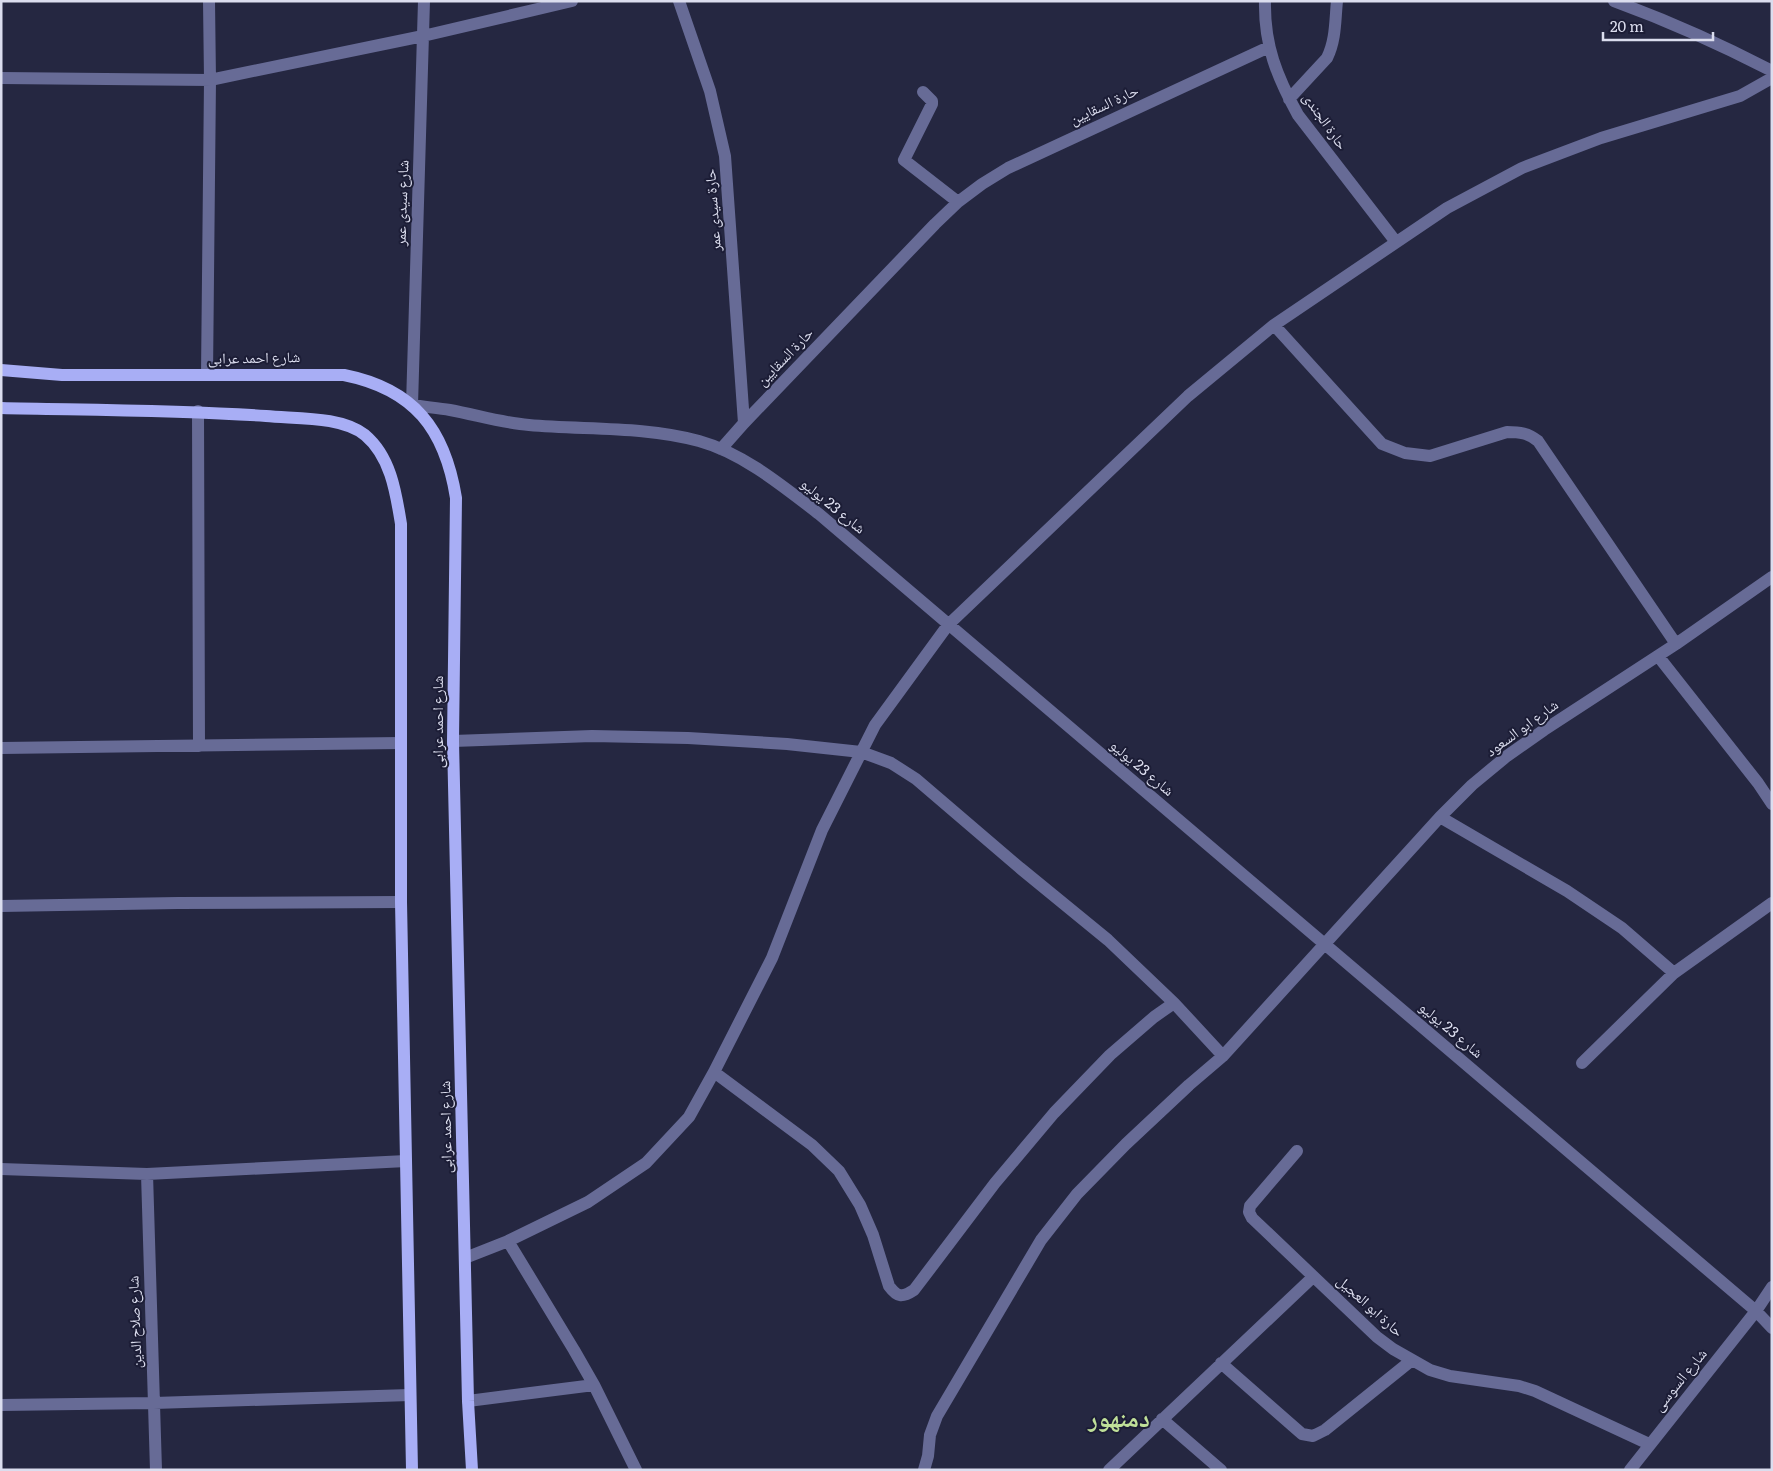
<svg xmlns="http://www.w3.org/2000/svg" width="1773" height="1471" viewBox="0 0 1773 1471" font-family="Literata,'Noto Naskh Arabic',serif">
	<style>
		.lines { fill: none; stroke-linecap: round; stroke-linejoin: round }
		.minor { stroke: #676b96; stroke-width: 12 }
		.major { stroke: #a8aef5; stroke-width: 12 }
		.labels { text-anchor: middle; stroke-width: 4; stroke-linejoin: round; paint-order: stroke }
		.street-label { font-size: 15px; fill: #dbddee; stroke: #1c1d36 }
		.town-label { font-size: 25px; font-weight: bold; fill: #c0e099; stroke: #1c1d36 }
	</style>
	<rect width="100%" height="100%" fill="#252741"/>
	<g class="lines">
		<path class="minor" d="M424 1 412 405C425 407 438 408 450 410 477 415 502 423 529 425 585 430 644 426 699 441 743 453 784 487 819 514L1756 1311 1772 1328
			M679 1 710 91 725 156 744 423
			M1265 1C1264 45 1277 77 1298 115L1396 242
			M1614 1C1669 21 1720 44 1772 71
			M1 78 210 80 423 36 572 1
			M1772 78 1740 96 1601 138 1522 168 1447 208 1274 325 1188 396 948 625 875 725 822 830 772 958 714 1072 812 1145 839 1171 860 1205 873 1235 889 1286C897 1297 902 1298 914 1290L995 1183 1054 1113 1110 1055 1154 1017 1174 1003 1223 1056 1440 817 1472 785 1507 756 1544 730 1676 644 1772 577
			M923 92 932 101V104L904 160 958 202
			M1289 99 1327 58C1336 40 1335 20 1337 1
			M1274 325 1382 444 1405 453 1430 456 1507 432C1520 432 1528 433 1538 441L1676 644
			M207 375 210 80 209 1
			M198 411 199 746
			M721 449 744 423 935 224 958 202 982 184 1008 168 1269 47
			M1658 656 1758 783 1772 804
			M453 741 592 736 688 738 787 744 861 752 891 763 916 779 1020 868 1108 940 1174 1003
			M1 748 401 743
			M1440 817 1567 891 1622 928 1674 973
			M1 906 178 903 401 902
			M1582 1063 1674 973 1772 903
			M1297 1151 1250 1206 1249 1212 1252 1218 1377 1337 1393 1349 1430 1370 1450 1376 1519 1386 1535 1391 1649 1444
			M1 1169 147 1174 406 1161
			M147 1174 156 1470
			M508 1241 574 1350 594 1385 636 1470
			M465 1258 508 1241 588 1202 646 1163 689 1117 714 1072
			M1221 1363 1302 1434 1313 1436 1325 1430 1412 1360
			M468 1401 594 1385
			M1 1405 154 1403 410 1395
			M1162 1419 1221 1470
			M924 1470 928 1456 930 1435 937 1416 1041 1240 1077 1194 1126 1144 1189 1085 1223 1056
			M1109 1470 1313 1277
			M1630 1470 1756 1311 1772 1287"/>
		<path class="major" d="M1 370 62 375H344C414 389 445 429 456 498L453 741 468 1401 472 1470
			M1 408C90 410 178 410 266 416 296 419 341 416 365 435 391 457 396 493 401 524V902L412 1470"/>
	</g>
	<g class="labels">
		<g class="street-label">
			<text transform="translate(1104 105) rotate(-25)" y="5">حارة السقايين</text>
			<text transform="translate(1325 121) rotate(55)" y="5">حارة الجندى</text>
			<text transform="translate(402 203) rotate(-88)" y="5">شارع سيدى عمر</text>
			<text transform="translate(713 210) rotate(-94)" y="5">حارة سيدى عمر</text>
			<text transform="translate(785 357) rotate(-46)" y="5">حارة السقايين</text>
			<text transform="translate(254 358) rotate(-1)" y="5">شارع احمد عرابى</text>
			<text transform="translate(833 506) rotate(39)" y="5">شارع 23 يوليو</text>
			<text transform="translate(438 722) rotate(-90)" y="5">شارع احمد عرابى</text>
			<text transform="translate(1522 728) rotate(-36)" y="5">شارع ابو السعود</text>
			<text transform="translate(1142 768) rotate(40)" y="5">شارع 23 يوليو</text>
			<text transform="translate(1451 1030) rotate(40)" y="5">شارع 23 يوليو</text>
			<text transform="translate(446 1127) rotate(-91)" y="5">شارع احمد عرابى</text>
			<text transform="translate(1370 1306) rotate(42)" y="5">حارة ابو العجيل</text>
			<text transform="translate(135 1322) rotate(-92)" y="5">شارع صلاح الدين</text>
			<text transform="translate(1680 1380) rotate(-51)" y="5">شارع السوسى</text>
		</g>
		<g class="town-label">
			<text x="1119" y="1427">دمنهور</text>
		</g>
	</g>
	<rect width="1773" height="1471" fill="none" stroke="#dbddee" stroke-width="5"/>
	<path d="M1603 32v8h110v-8" fill="none" stroke="#dbddee" stroke-width="2.5"/>
	<text x="1610" y="32" font-size="15" fill="#dbddee" stroke="#1c1d36" stroke-width="4" paint-order="stroke">20 m</text>
</svg>
